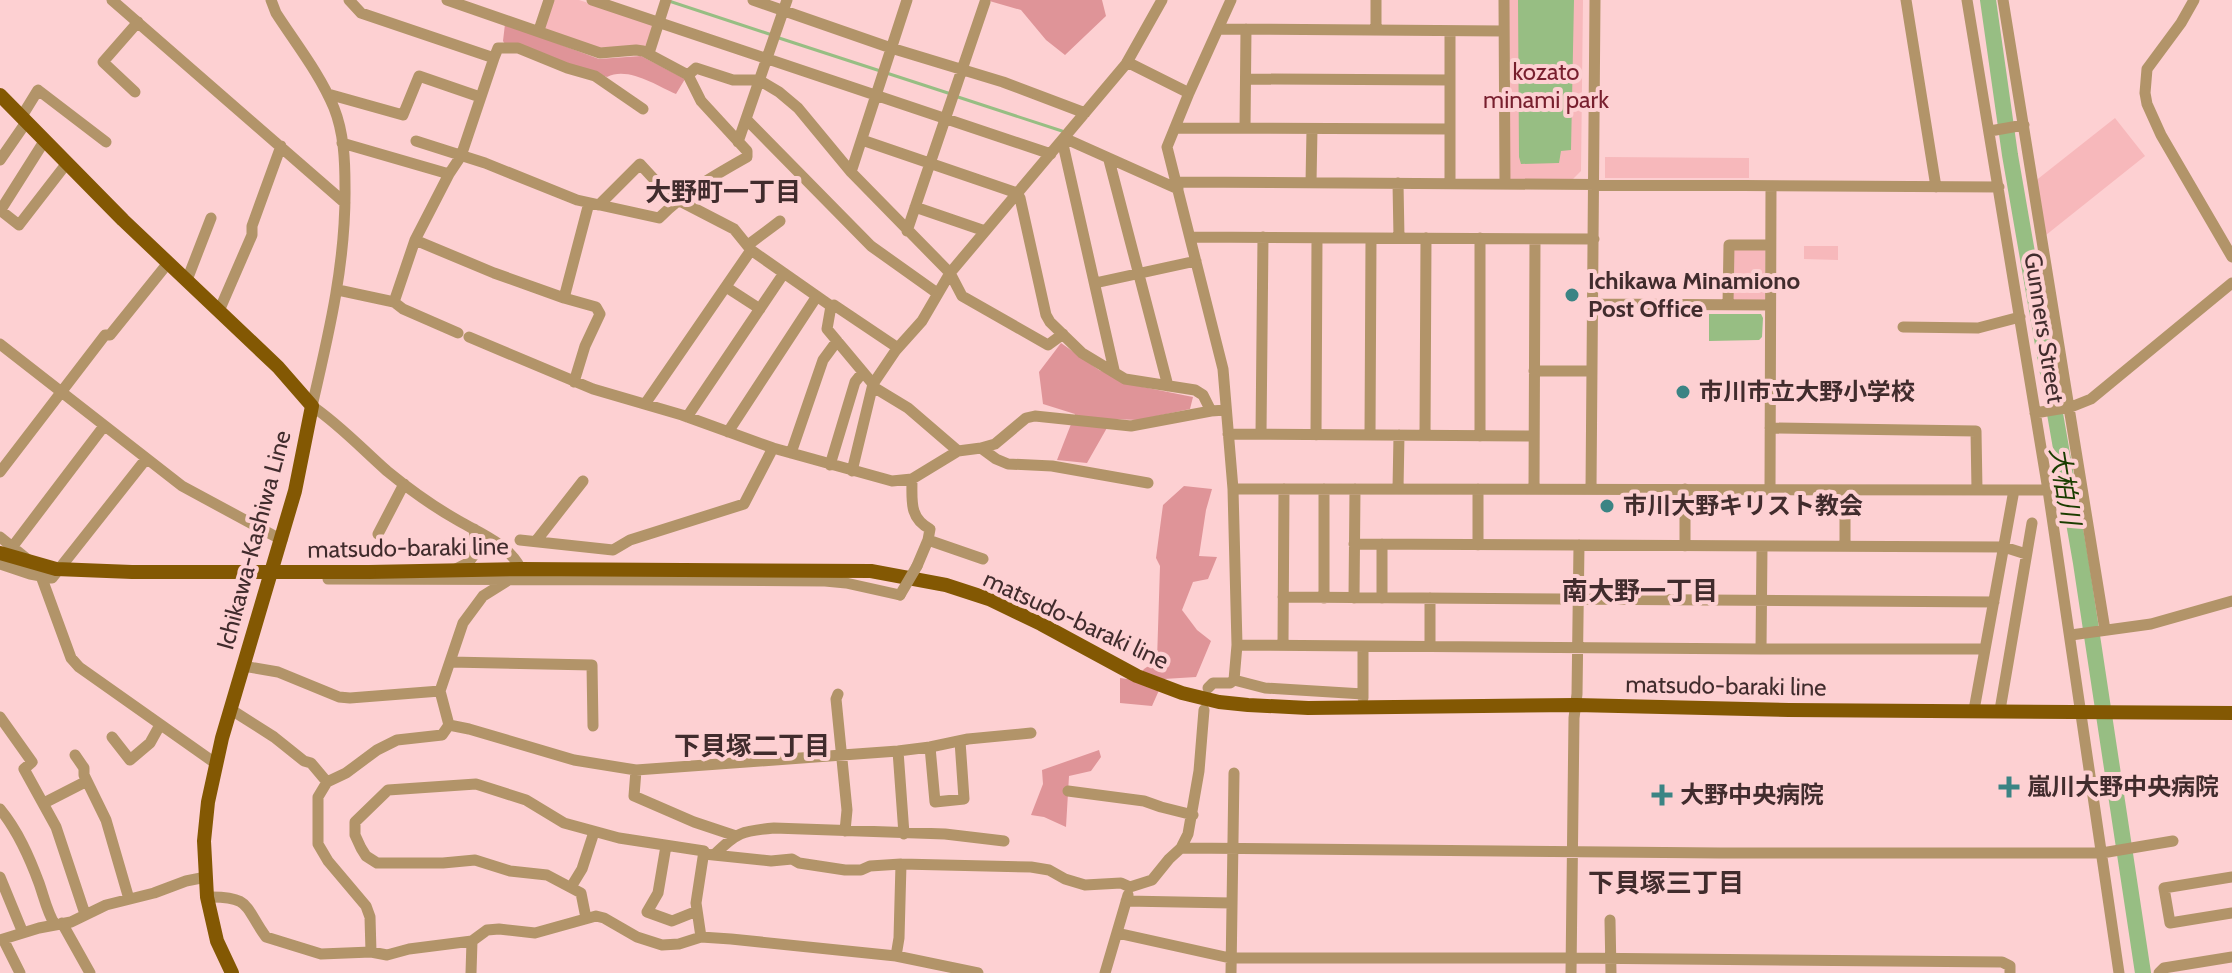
<svg xmlns="http://www.w3.org/2000/svg" width="2232" height="973" viewBox="0 0 2232 973" font-family="Cabin,'Noto Sans JP',sans-serif">
	<style>
		.green { fill: #f7b8bb }
		.forest { fill: #df9498 }
		.water { fill: #97be83 }
		.lines { fill: none; stroke-linecap: round; stroke-linejoin: round }
		.stream { stroke: #97be83; stroke-width: 3 }
		.river { stroke: #97be83; stroke-width: 16 }
		.minor { stroke: #b29469; stroke-width: 11 }
		.major { stroke: #835803; stroke-width: 14 }
		.minor-bridge { stroke: #b29469; stroke-width: 11 }
		.major-bridge { stroke: #835803; stroke-width: 14 }
		.poi-dot { fill: #3b8484; stroke: #fdd0d2; stroke-width: 3 }
		.labels { text-anchor: middle; stroke-width: 8; stroke-linejoin: round; paint-order: stroke }
		.park-label { font-size: 24px; fill: #781f2e; stroke: #fdd0d2 }
		.poi-label { font-size: 24px; font-weight: bold; fill: #412c2d; stroke: #fdd0d2; text-anchor: start }
		.street-label { font-size: 24px; fill: #412c2d; stroke: #fdd0d2 }
		.neighbourhood-label { font-size: 26px; font-weight: bold; fill: #412c2d; stroke: #fdd0d2 }
		.water-label { font-size: 26px; font-style: italic; fill: #1a3d00; stroke: #fdd0d2 }
	</style>
	<rect width="100%" height="100%" fill="#fdd0d2"/>
	<path class="green" d="M554 0H579L653 24 646 47 600 48 546 31 544 28Z
		M1509 0H1583L1581 171 1573 179H1510Z
		M2115 118 2145 156 2046 235 2034 182Z
		M1605 157 1749 158V178H1605Z
		M1804 246H1838V260L1804 259Z
		M1732 247H1765V300H1732Z"/>
	<path class="forest" d="M986 0H1102L1106 16 1065 55 1046 40 1021 10Z
		M505 24 599 59 641 56 685 79 676 94C657 86 628 66 607 77L505 44 503 41Z
		M1061 343 1099 370 1138 386 1193 397 1190 409 1138 420 1112 419 1087 463 1057 460 1075 414 1043 404 1039 372Z
		M1184 486 1212 489 1206 510 1199 556 1217 557 1208 579 1193 582 1182 610 1197 630 1211 641 1196 677 1164 679 1152 706 1120 703V678L1135 680 1144 669 1157 660 1160 566 1156 558 1163 505Z
		M1099 750 1101 757 1091 771 1069 776 1066 827 1044 817 1031 815 1043 784 1042 770Z"/>
	<path class="water" d="M1518 0H1574L1571 150 1561 151 1559 163 1521 164 1519 157Z
		M1709 314H1761L1763 318 1762 337 1759 340 1709 341Z"/>
	<g class="lines">
		<path class="stream" d="M669 1 772 35
			M779 38 951 94
			M958 97 1062 131"/>
		<path class="river" d="M1988 0 2010 155 2081 563 2143 973"/>
		<path class="minor" d="M112 0 345 203
			M271 0 276 13C296 44 320 74 334 108 344 133 345 161 345 187 346 262 329 333 312 406 340 425 362 449 387 471 409 489 434 507 459 521 483 535 508 544 521 569
			M349 0 361 13 494 58 461 156 449 174 415 240 394 302
			M447 0 600 53 636 50 643 51 688 75 696 68 733 80H759L779 92 798 108 851 172 950 273 962 296 1048 345 1063 334
			M592 0 1051 154
			M753 0 891 48 1003 82 1085 113
			M1504 0 1505 184
			M1906 0 1936 187
			M1967 0 2048 490 2119 973
			M2003 0 2105 630
			M2194 0 2181 23 2147 69 2145 93 2147 104 2161 135 2232 257
			M1219 29 1504 31
			M539 30 549 0
			M1376 30V0
			M1450 31V183
			M649 53 666 0
			M494 58 498 48H518L567 68 595 76 643 109
			M1127 62 1189 93
			M1246 79 1450 80
			M135 92 103 62 138 22
			M328 94 403 115 419 76 480 97
			M22 116 38 90 106 142
			M747 120 871 246 937 293
			M1175 128 1450 129
			M1245 128 1246 29
			M1990 131 2024 125
			M1064 138 1178 189
			M862 140 1017 193 1020 198 1046 315 1050 322 1082 353 1125 379 1195 390 1203 395 1211 411
			M1062 140 1114 370
			M416 141 485 163 577 200 659 218C685 192 715 175 747 157V151L701 101 688 75
			M738 142 787 0
			M342 143 449 174
			M0 160 27 121
			M1109 160 1168 386
			M851 172 907 0
			M1176 182 1999 187
			M1311 183 1312 129
			M1398 183 1399 238
			M678 200 734 229 751 250 831 306 827 329 873 384 852 471
			M599 205 640 164 675 202
			M915 207 985 231
			M0 210 19 225 67 163
			M0 211 45 140
			M907 231 985 2
			M1190 237 1594 239
			M1480 238V436
			M415 240 494 273 564 298 589 203
			M748 245 780 221
			M187 280 211 218
			M1095 283 1196 261
			M726 287 760 309
			M338 290 394 302 403 309 458 333
			M564 298 596 307 600 314 585 346 574 382
			M1593 304 1770 305
			M1728 305 1729 245H1770
			M831 306 834 305 898 348
			M219 311 252 235V226L281 146
			M1903 327 1978 328 2020 317
			M469 337 593 389 682 415 773 448 892 481 912 479 958 451 981 448 995 444 1026 418 1035 416 1131 426 1211 411 1226 410
			M0 344 182 486 282 540
			M1534 371H1592
			M645 404 751 250
			M2035 413 2071 407 2091 399 2232 283
			M687 417 784 273
			M1770 428 1976 431 1977 490
			M728 432 817 296
			M1228 434 1534 436
			M1261 434 1263 237
			M1316 435 1317 238
			M1370 435 1371 238
			M1425 435 1426 238
			M981 448 996 459 1008 464 1052 466 1148 483
			M958 451 908 408 875 388 873 384 896 350 922 321 950 273 1126 64 1162 0
			M791 453 823 360 837 341
			M830 465 855 382 863 372
			M0 472 105 335H110L168 263
			M912 479C912 501 909 518 930 529L928 540 917 566
			M1233 489 2048 490
			M1324 489V598
			M1398 489 1399 435
			M1478 489V545
			M1534 489 1535 239
			M1591 489 1595 0
			M1685 489V546
			M1770 490 1771 186
			M1845 490V545
			M378 534 404 484
			M0 537 32 563 41 576 71 658 79 667 215 763
			M520 540 613 550 630 540 744 504 773 448
			M928 540 983 559
			M536 541 583 481
			M1354 544 2004 547 2026 554
			M13 546 104 426
			M0 564 30 574 52 578 146 459
			M456 569 468 563 477 551 474 529
			M328 579 671 580V569
			M671 580 825 581 846 583 900 595
			M1283 597 1994 602
			M1354 598 1355 489
			M1382 598V544
			M2071 635 2151 624 2232 601
			M1237 645 1761 649H1984
			M1283 645 1284 489
			M1430 646V598
			M1761 649 1762 547
			M450 662 592 665 593 726
			M243 666 278 672 339 697 350 698 440 691
			M1234 680 1265 688 1363 694
			M1208 688 1213 683H1230L1234 680 1237 645 1233 489 1223 369 1167 147 1189 93 1231 0
			M838 694 836 699 847 810 845 831
			M1363 698V646
			M230 709 274 737 304 761 311 763 327 782
			M1974 710 2014 490
			M2000 710 2032 523
			M0 717 32 762 24 769 56 827 85 914
			M449 725 469 729 574 760 636 770 898 751 930 747 968 739 1031 733
			M449 725 440 691 463 623 483 596 507 581
			M112 737 130 760 150 743 160 725
			M930 747 935 802 964 799 960 741
			M898 751 904 834
			M75 755 84 768V775L106 820 129 899
			M636 770 634 796 694 822 736 836
			M1068 791 1144 801 1161 807 1193 815
			M44 803 87 781
			M0 809C18 831 29 856 39 883 44 897 47 912 55 925
			M666 846 658 893 647 912 672 921 697 911
			M1181 848 1720 853H2102L2173 841
			M704 854 771 861 792 859 799 863 845 870H861L870 866 901 864 1031 867 1049 870 1065 879 1085 885 1121 883 1130 887 1152 880 1169 859 1181 848 1188 834 1199 771 1204 710
			M714 855C737 832 742 831 774 828L945 834 1004 841
			M0 877 23 933
			M2232 877 2164 888 2170 923 2232 913
			M571 887 582 869 594 832
			M207 897C252 896 244 907 266 937L321 954 371 952 387 955 409 949 472 941 487 930 499 929 535 933 596 916 604 918 637 937 662 945 679 944 701 937 731 939 896 956 978 973
			M1126 901 1231 903
			M586 918 581 893 547 875 510 871 475 860 443 863H377L366 856 361 848 355 835V822L388 790 476 784 526 800 564 823 619 838 704 851 696 903 701 937
			M1610 920 1611 973
			M62 923 90 973
			M1117 933 1230 958H1571L2002 962 2010 966V973
			M3 939 20 973
			M0 940 39 928 71 922 106 905 154 893 186 881 206 877
			M371 952 370 917 366 906 328 861 318 844V797L327 782 346 773 377 750 397 740 442 735 449 725
			M896 956 899 938 901 864
			M471 973 472 941
			M1105 973 1128 895
			M1231 973 1234 773
			M1571 973 1574 718 1577 694 1579 545
			M2159 973 2164 968 2232 957"/>
		<path class="major" d="M0 95 123 220 278 367 312 406 295 491 222 738 208 802 204 841 207 897 217 941 232 973
			M369 572 521 569 871 571 946 585 989 599 1041 624 1137 676 1182 693 1219 702 1248 705 1308 708 1576 705 1789 710 2232 713"/>
		<path class="minor-bridge" d="M900 595 917 566"/>
		<path class="major-bridge" d="M0 553 56 569 132 572H369"/>
	</g>
	<g class="poi-dot">
		<circle cx="1572" cy="295" r="8"/>
		<circle cx="1683" cy="392" r="8"/>
		<circle cx="1607" cy="506" r="8"/>
		<path d="M2005 775h8v8h8v8h-8v8h-8v-8h-8v-8h8z"/>
		<path d="M1658 783h8v8h8v8h-8v8h-8v-8h-8v-8h8z"/>
	</g>
	<g class="labels">
		<g class="park-label">
			<text x="1546" y="80">kozato<tspan x="1546" dy="28">minami park</tspan></text>
		</g>
		<g class="poi-label">
			<text x="1588" y="289">Ichikawa Minamiono<tspan x="1588" dy="28">Post Office</tspan></text>
			<text x="1699" y="400">市川市立大野小学校</text>
			<text x="1623" y="514">市川大野キリスト教会</text>
			<text x="2027" y="795">嵐川大野中央病院</text>
			<text x="1680" y="803">大野中央病院</text>
		</g>
		<g class="street-label">
			<text transform="translate(2044 328) rotate(81)" y="8">Gunners Street</text>
			<text transform="translate(254 540) rotate(-75)" y="8">Ichikawa-Kashiwa Line</text>
			<text transform="translate(408 548) rotate(-1)" y="8">matsudo-baraki line</text>
			<text transform="translate(1076 620) rotate(25)" y="8">matsudo-baraki line</text>
			<text transform="translate(1726 686) rotate(1)" y="8">matsudo-baraki line</text>
		</g>
		<g class="neighbourhood-label">
			<text x="723" y="201">大野町一丁目</text>
			<text x="1640" y="600">南大野一丁目</text>
			<text x="752" y="755">下貝塚二丁目</text>
			<text x="1666" y="892">下貝塚三丁目</text>
		</g>
		<g class="water-label">
			<text transform="translate(2065 486) rotate(81)" y="9">大柏川</text>
		</g>
	</g>
</svg>
